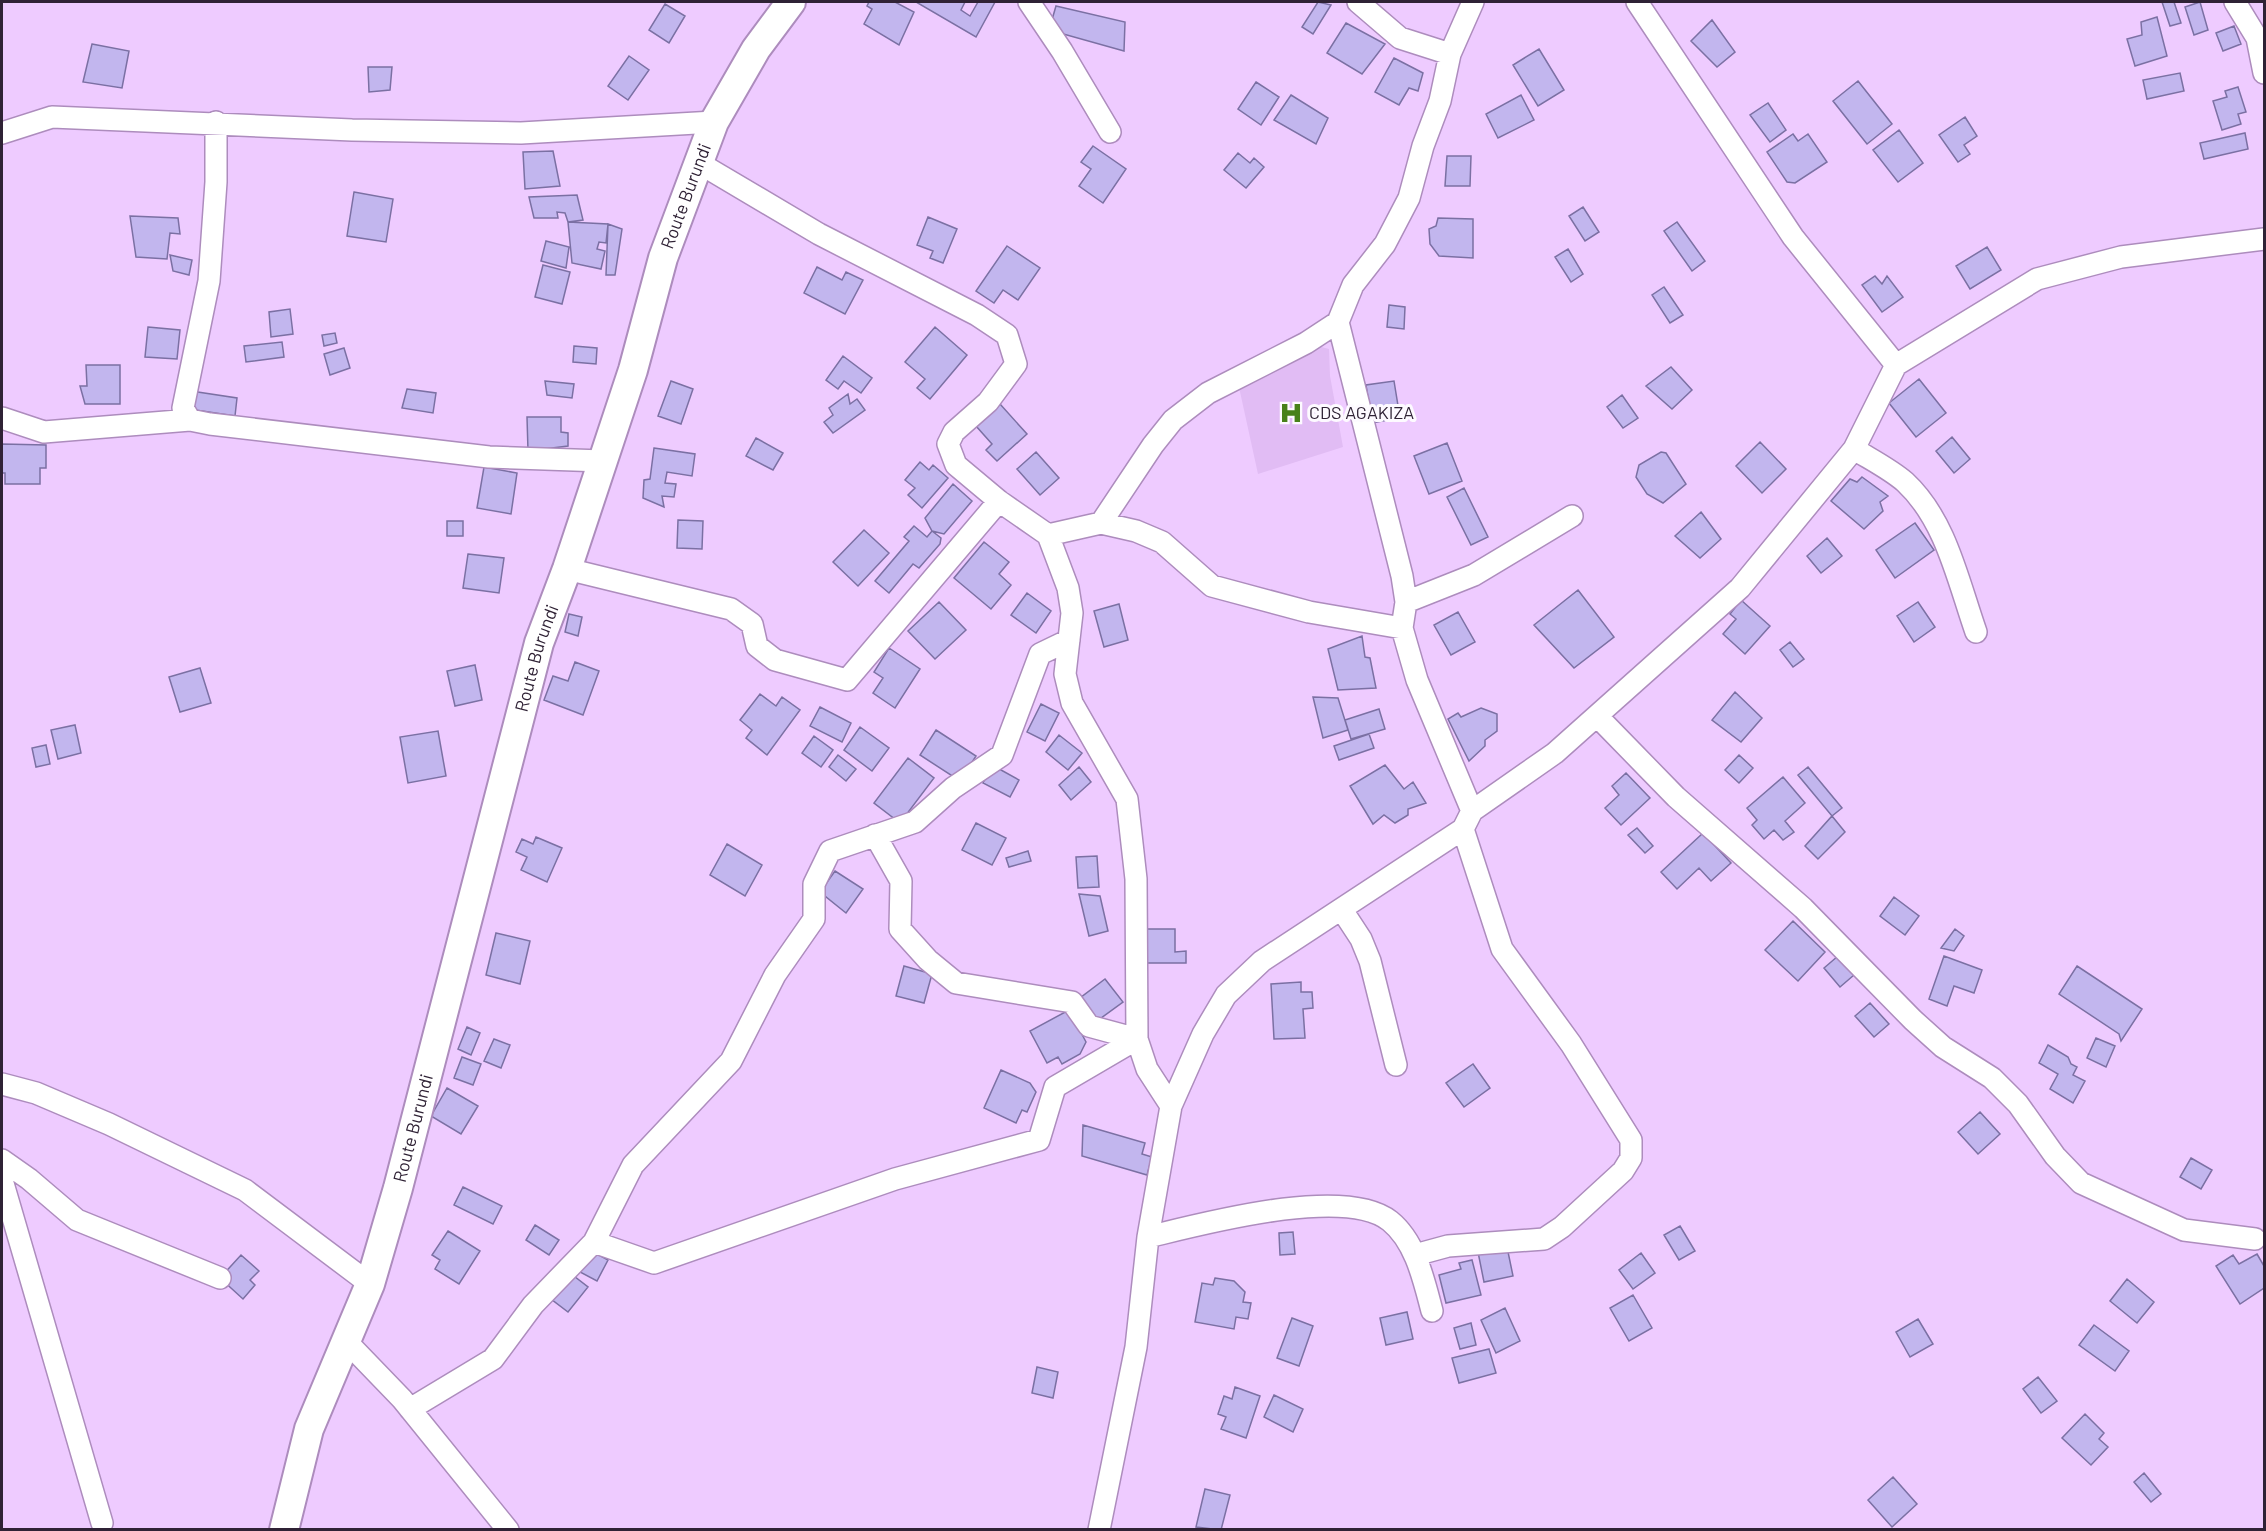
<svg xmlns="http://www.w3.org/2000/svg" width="2266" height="1531" viewBox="0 0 2266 1531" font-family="Barlow,sans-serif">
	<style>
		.built { fill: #e1bcf4 }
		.building { fill: #c2b6ee; stroke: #7b70a3; stroke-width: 1.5 }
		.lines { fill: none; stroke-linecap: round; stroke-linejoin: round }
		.minor-casing { stroke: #ad8cbd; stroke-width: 24 }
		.secondary-casing { stroke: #ad8cbd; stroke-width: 32 }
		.minor { stroke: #fff; stroke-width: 21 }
		.secondary { stroke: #fff; stroke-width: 28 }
		.labels { text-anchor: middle; stroke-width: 6; stroke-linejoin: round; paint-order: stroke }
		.street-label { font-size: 18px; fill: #2f2235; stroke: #fdfaff }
		.poi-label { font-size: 18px; fill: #2f2235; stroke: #fdfaff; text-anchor: start }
	</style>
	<rect width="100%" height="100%" fill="#eecbff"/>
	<path class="built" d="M1306 343 1329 349 1330 376 1343 447 1258 474 1237 378Z"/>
	<path class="building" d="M869 2H895L914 12 899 45 864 24 872 9 867 6Z
		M916 2H965L961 10 970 16 978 2H995L976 37Z
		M1318 2 1331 5 1313 34 1302 27Z
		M2162 2H2174L2181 23 2170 26Z
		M2200 2 2208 30 2194 35 2185 7Z
		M665 4 685 16 669 43 649 30Z
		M1056 6 1125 22 1124 51 1049 30Z
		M2157 17 2167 56 2135 66 2127 39 2142 35 2141 22Z
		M1712 20 1735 52 1717 67 1691 41Z
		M1346 23 1385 44 1362 74 1327 53Z
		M2234 26 2241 44 2223 51 2216 33Z
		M92 44 129 51 122 88 83 82Z
		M1539 49 1564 90 1538 106 1513 65Z
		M629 56 649 70 628 100 608 86Z
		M1394 58 1423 73 1418 91 1409 88 1399 105 1375 92Z
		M368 67H392L390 90 369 92Z
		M2180 73 2184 91 2147 99 2143 80Z
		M1858 81 1892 124 1867 144 1833 101Z
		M1256 82 1279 97 1261 125 1238 109Z
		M2238 87 2246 112 2238 114 2241 124 2222 130 2213 101 2227 97 2225 91Z
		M1291 95 1328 118 1316 144 1274 120Z
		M1521 95 1534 120 1498 138 1486 114Z
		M1768 103 1786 130 1770 142 1750 115Z
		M1965 117 1977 136 1964 145 1970 154 1958 162 1939 135Z
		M1899 130 1923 163 1898 182 1873 150Z
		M2245 133 2248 149 2204 159 2200 143Z
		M1793 134 1798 141 1808 134 1827 162 1795 183 1787 182 1767 152Z
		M1093 146 1126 169 1103 203 1079 186 1091 169 1081 162Z
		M553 151 560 186 525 189 523 152Z
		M1238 153 1250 163 1254 158 1264 167 1246 188 1224 170Z
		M1447 156H1471L1470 186H1445Z
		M354 192 393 199 386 242 347 236Z
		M577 195 583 220 568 222 565 213 557 212 558 218H534L529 197Z
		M1583 207 1599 232 1585 241 1569 216Z
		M130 216 178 218 180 234 170 233 167 259 136 257Z
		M928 217 957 229 943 263 930 258 933 251 917 245Z
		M1438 218 1473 219V258L1439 256 1430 244 1429 229 1436 226Z
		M568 222 608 224 606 243 599 242 597 249 605 251 601 269 572 263Z
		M1677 222 1705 261 1692 271 1664 231Z
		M608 224 622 229 615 275H606Z
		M546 241 569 247 566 268 541 261Z
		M1007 246 1040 268 1018 300 1003 290 994 303 976 291Z
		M1987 247 2001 270 1970 289 1956 266Z
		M1568 249 1583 274 1571 282 1555 257Z
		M170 255 192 260 189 275 173 271Z
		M543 265 570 272 562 304 535 297Z
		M817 267 842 280 846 272 863 280 845 314 804 293Z
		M1875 276 1882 284 1887 276 1903 297 1882 312 1862 285Z
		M1664 287 1683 315 1670 323 1652 295Z
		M1389 305 1405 307 1404 329 1387 327Z
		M290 309 293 334 271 337 269 312Z
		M148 327 180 330 177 359 145 357Z
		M935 327 967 355 930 399 917 388 925 379 905 362Z
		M335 333 337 343 324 346 322 335Z
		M282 342 284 357 246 362 244 346Z
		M574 346 597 348 596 364 573 362Z
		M344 348 350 368 330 375 324 354Z
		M843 356 872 378 861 393 844 381 838 389 826 380Z
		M86 365H120V404H85L80 386H87Z
		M1671 367 1692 390 1672 409 1646 386Z
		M1919 379 1946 413 1916 437 1889 403Z
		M545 381 574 384 572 398 547 395Z
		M671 381 693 389 681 424 658 416Z
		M1394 381 1400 418 1372 423 1366 385Z
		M407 389 436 393 433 413 402 408Z
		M191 391 237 398 235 416 189 409Z
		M848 394 850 404 857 399 865 410 833 433 824 422 833 415 829 408Z
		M1622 395 1638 418 1623 428 1607 407Z
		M1000 404 1027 434 997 461 986 450 992 444 976 426Z
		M527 417H561V432L568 433V446L528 451Z
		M1952 437 1970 459 1954 473 1936 451Z
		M756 438 783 453 773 470 746 456Z
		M1760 442 1786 469 1762 493 1736 466Z
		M1447 443 1462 481 1429 494 1414 456Z
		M2 444 46 445V468H40V484H5V473H2Z
		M654 448 695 454 692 476 667 472 665 483 676 484 674 497 662 496 664 507 643 498 644 480 650 479Z
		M1036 452 1059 478 1040 495 1017 469Z
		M1661 452 1666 453 1686 484 1663 503 1647 494 1636 477 1639 465Z
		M920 462 929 470 933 465 948 478 922 508 908 495 915 488 905 480Z
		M484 467 517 473 511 514 477 508Z
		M1862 477 1888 496 1880 502 1883 511 1864 529 1831 501 1850 479 1857 482Z
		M953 484 972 501 944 534 932 531 925 518Z
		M1464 488 1488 537 1471 545 1447 497Z
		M1701 512 1721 539 1700 558 1675 536Z
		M678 520 703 521 702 549 677 548Z
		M447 521H463V536H447Z
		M1915 523 1934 550 1895 578 1876 550Z
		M914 526 927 537 932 531 941 538 940 544 919 568 913 564 889 593 875 581 909 541 904 537Z
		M864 530 889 553 858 586 833 562Z
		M1827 538 1842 556 1821 573 1807 556Z
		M984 542 1009 562 999 574 1011 585 991 609 954 578Z
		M468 554 504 558 499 593 463 588Z
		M1578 590 1614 637 1574 668 1534 625Z
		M1027 593 1051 611 1036 633 1011 615Z
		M1741 600 1770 626 1745 654 1723 634 1736 619 1730 614Z
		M939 602 966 630 935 659 908 631Z
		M1918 602 1935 627 1914 642 1897 616Z
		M1119 604 1128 640 1104 647 1094 611Z
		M1458 612 1475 642 1451 655 1434 625Z
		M569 614 582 617 578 636 565 632Z
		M1362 636 1365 657 1370 658 1376 688 1338 690 1328 649Z
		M1790 642 1804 659 1793 667 1780 650Z
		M889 648 920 669 895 708 873 693 883 678 874 672Z
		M575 662 599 671 583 715 544 700 553 676 568 681Z
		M475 665 482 700 455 706 447 671Z
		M200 668 211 703 180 712 169 677Z
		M1735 692 1762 718 1741 742 1712 720Z
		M760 694 776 706 782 697 800 710 767 755 746 738 752 730 740 720Z
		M1313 697 1338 698 1348 730 1323 738Z
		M1041 704 1059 713 1045 741 1027 732Z
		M820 707 851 723 842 742 810 726Z
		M1481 708 1497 714V731L1485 740V746L1469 761 1448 719 1458 713 1461 717Z
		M1379 709 1385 729 1351 739 1345 720Z
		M75 725 81 753 58 759 51 730Z
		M860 727 889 748 872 771 844 750Z
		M936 730 976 756 960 781 920 755Z
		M438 731 446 776 408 783 400 737Z
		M1369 734 1374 748 1339 760 1334 746Z
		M1059 735 1082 753 1068 770 1046 752Z
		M814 736 833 750 821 767 802 753Z
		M46 745 50 764 36 767 32 748Z
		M838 755 856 769 846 781 829 767Z
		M1739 755 1753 768 1739 783 1725 770Z
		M908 758 934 778 900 823 874 803Z
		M992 765 1019 780 1010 797 983 783Z
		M1385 765 1404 789 1413 782 1426 803 1408 809V815L1395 823 1384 815 1373 824 1350 786Z
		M1079 767 1091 782 1071 800 1059 785Z
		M1808 767 1842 808 1832 816 1798 775Z
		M1626 773 1650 798 1621 825 1605 808 1619 795 1612 786Z
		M1783 777 1805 803 1785 821 1794 832 1783 840 1774 830 1764 839 1752 825 1757 820 1747 808Z
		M1832 816 1845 832 1818 859 1805 846Z
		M976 823 1006 838 992 865 962 850Z
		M1637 828 1653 846 1645 853 1628 835Z
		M1703 833 1731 863 1711 881 1699 868 1677 889 1661 872Z
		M536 837 562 848 547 882 521 870 527 857 516 852 522 839 533 844Z
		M727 844 762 865 745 896 710 875Z
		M1028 851 1031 861 1009 867 1006 858Z
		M1097 856 1099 887 1078 888 1076 857Z
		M835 871 863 889 846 913 820 892Z
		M1079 894 1100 896 1108 931 1089 936Z
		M1894 897 1919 916 1905 935 1880 916Z
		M1793 921 1825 952 1798 981 1765 950Z
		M1143 929H1175V952L1186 951V963H1143Z
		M1955 929 1964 936 1954 951 1941 948Z
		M496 933 530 941 520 984 486 975Z
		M1838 956 1854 975 1840 987 1824 968Z
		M1944 956 1982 970 1974 993 1954 986 1947 1006 1929 999Z
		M904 966 932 974 924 1003 896 996Z
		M2077 966 2142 1009 2121 1041 2119 1034 2059 994Z
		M1105 979 1123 1002 1097 1021 1080 998Z
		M1301 982V992H1312L1313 1008 1303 1009 1305 1038 1274 1039 1271 984Z
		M1870 1003 1889 1024 1874 1037 1855 1016Z
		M1069 1010 1086 1042 1080 1054 1062 1064 1058 1057 1047 1063 1030 1031Z
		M467 1027 480 1033 471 1055 458 1049Z
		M2096 1038 2115 1046 2106 1067 2087 1058Z
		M494 1039 510 1045 501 1068 484 1061Z
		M2048 1045 2068 1057 2071 1064 2077 1067 2073 1075 2085 1081 2073 1103 2050 1089 2058 1074 2039 1063Z
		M462 1057 481 1064 473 1085 454 1078Z
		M1473 1064 1490 1088 1464 1107 1446 1083Z
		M1001 1070 1030 1083 1036 1092 1027 1112 1022 1110 1016 1123 984 1108Z
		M447 1088 478 1106 461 1134 431 1116Z
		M1980 1112 2000 1134 1978 1154 1958 1132Z
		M1083 1125 1145 1143 1142 1154 1152 1157 1147 1175 1082 1156Z
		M2191 1158 2212 1170 2201 1189 2180 1177Z
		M463 1187 502 1206 493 1224 454 1205Z
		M535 1225 559 1240 549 1255 526 1240Z
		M1680 1226 1695 1251 1679 1260 1664 1235Z
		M448 1231 480 1251 459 1284 435 1269 440 1260 432 1255Z
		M1293 1232 1295 1254 1280 1255 1279 1233Z
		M1507 1247 1513 1276 1484 1282 1478 1252Z
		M592 1251 608 1260 597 1281 580 1272Z
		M1641 1253 1655 1273 1633 1289 1619 1270Z
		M2257 1254 2264 1266V1288L2240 1304 2216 1266 2233 1255 2239 1264Z
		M241 1255 259 1271 250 1280 255 1285 243 1299 220 1278Z
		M1472 1260 1481 1295 1446 1303 1439 1275 1461 1269 1459 1263Z
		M570 1273 588 1287 568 1312 551 1299Z
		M1215 1278 1234 1281 1245 1292 1243 1302 1251 1303 1248 1319 1236 1317 1234 1329 1195 1322 1202 1283 1213 1285Z
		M2127 1279 2154 1302 2137 1323 2110 1301Z
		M1633 1295 1652 1328 1629 1341 1610 1308Z
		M1505 1308 1520 1341 1496 1353 1481 1320Z
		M1407 1312 1413 1339 1386 1345 1380 1318Z
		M1292 1318 1313 1326 1299 1366 1277 1358Z
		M1918 1319 1933 1344 1910 1357 1896 1332Z
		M1471 1323 1476 1345 1460 1349 1454 1328Z
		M2094 1325 2129 1351 2115 1371 2079 1345Z
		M1489 1349 1496 1373 1459 1383 1452 1358Z
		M1037 1367 1058 1372 1053 1398 1032 1393Z
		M2038 1377 2057 1401 2041 1413 2023 1389Z
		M1235 1387 1260 1396 1246 1438 1221 1429 1226 1417 1218 1414 1224 1396 1232 1399Z
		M1274 1395 1303 1409 1293 1432 1264 1417Z
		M2085 1414 2104 1433 2099 1439 2108 1447 2091 1465 2062 1438Z
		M2144 1473 2161 1494 2151 1502 2134 1482Z
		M1893 1477 1917 1504 1892 1527 1868 1500Z
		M1205 1489 1230 1495 1221 1530 1196 1527Z"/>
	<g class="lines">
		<g class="minor-casing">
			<path id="minor" d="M1029 2 1062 51 1110 132
				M1358 2 1400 38 1450 54
				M1637 2 1793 237 1896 365
				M2235 2 2257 38 2264 73
				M216 122V182L209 281 183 408 190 420 210 424 489 457 603 461
				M2 133 52 117 352 130 521 133 714 122
				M699 163 819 234 977 315 1007 335 1016 364 988 402 954 432 948 444 956 465 999 501 1048 535 1068 588 1072 613 1065 674 1072 703 1127 799 1136 879 1137 1039 1147 1069 1171 1106
				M1338 322 1402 576 1406 602 1402 628 1417 680 1472 811
				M2 418 44 432 190 420
				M1854 449C1870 459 1890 469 1905 482 1946 520 1958 581 1976 632
				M1101 523 1136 531 1162 542 1212 586 1309 612 1402 628
				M1048 535 1101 523 1153 445 1173 420 1208 393 1306 343 1338 322 1353 285 1385 244 1409 198 1423 146 1440 101 1450 54 1473 2
				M567 569 731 609 752 624 757 646 775 660 847 680 999 501
				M1406 602 1474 575 1572 516
				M1598 717 1676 797 1803 908 1913 1020 1943 1047 1992 1078 2018 1104 2055 1156 2081 1183 2184 1230 2255 1239
				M875 835 901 881 900 929 928 960 956 983 1072 1002 1089 1026 1137 1039
				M1342 910 1361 939 1370 961 1396 1065
				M2 1084 36 1093 109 1124 245 1190 370 1284
				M2 1160 29 1179 77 1220 220 1278
				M2 1180 102 1523
				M1148 1237C1202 1224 1345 1185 1390 1221 1416 1242 1424 1281 1432 1311
				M594 1242 654 1263 895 1179 1039 1140 1055 1087 1137 1039
				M1415 1255 1448 1246 1544 1239 1562 1227 1623 1171 1631 1158V1140L1571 1044 1502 949 1463 829 1472 811 1555 753 1740 588 1854 449 1896 365 2037 279 2121 257 2264 239
				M347 1342 402 1399 508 1530
				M410 1409 493 1359 533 1305 594 1242 633 1165 731 1061 775 975 814 919V884L830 851 915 822 953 788 1002 755 1040 654 1069 640
				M1099 1530 1136 1347 1148 1237 1171 1106 1203 1034 1226 995 1262 961 1463 829"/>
		</g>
		<g class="secondary-casing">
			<g id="secondary">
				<path id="s1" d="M284 1530 309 1429 370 1284 398 1188 539 643 567 569 633 370 663 258 714 122 756 49 791 2"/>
			</g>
		</g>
		<use href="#minor" class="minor"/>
		<use href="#secondary" class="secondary"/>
	</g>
	<defs>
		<g id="hospital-bare" transform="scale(1.8)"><path d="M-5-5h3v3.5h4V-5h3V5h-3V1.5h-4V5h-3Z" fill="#48811a" stroke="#fdfaff" stroke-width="2.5" paint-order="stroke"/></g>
	</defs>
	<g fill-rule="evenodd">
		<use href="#hospital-bare" x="1291" y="413"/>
	</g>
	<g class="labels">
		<g class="street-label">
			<text dy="6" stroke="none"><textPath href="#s1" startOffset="1395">Route Burundi</textPath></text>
			<text dy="6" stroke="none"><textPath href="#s1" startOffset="909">Route Burundi</textPath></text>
			<text dy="6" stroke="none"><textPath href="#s1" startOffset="423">Route Burundi</textPath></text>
		</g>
		<g class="poi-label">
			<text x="1309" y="419">CDS AGAKIZA</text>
		</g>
	</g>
	<rect width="2266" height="1531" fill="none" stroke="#2f2235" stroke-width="6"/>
</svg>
